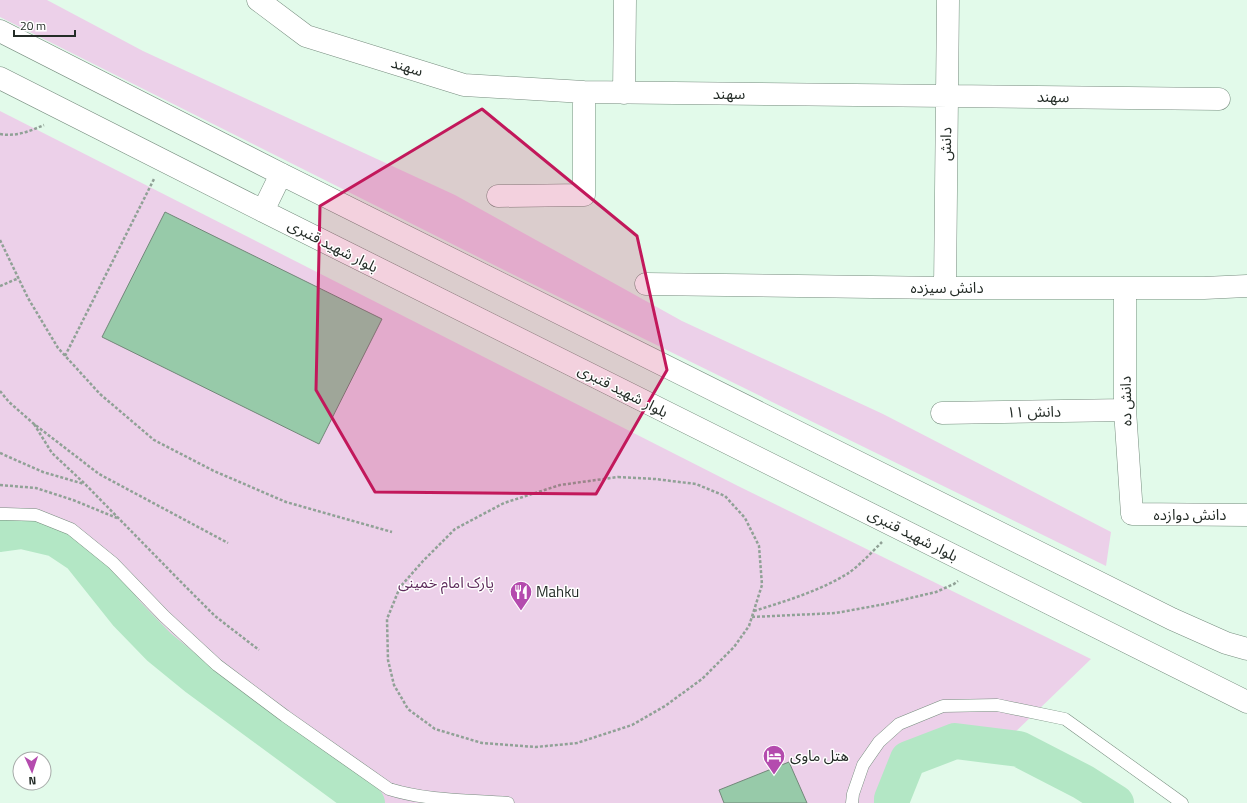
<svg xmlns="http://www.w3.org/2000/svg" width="1247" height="803" viewBox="0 0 1247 803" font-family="'Titillium Web','Noto Sans Arabic',sans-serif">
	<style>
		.green { fill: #ecd0e9 }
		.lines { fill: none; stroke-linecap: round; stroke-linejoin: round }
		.river { stroke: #b3e7c5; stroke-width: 36 }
		.building { fill: #97caa9; stroke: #728779 }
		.service-casing { stroke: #778d7f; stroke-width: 13 }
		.minor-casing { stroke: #778d7f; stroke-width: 23 }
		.trunk-casing { stroke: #778d7f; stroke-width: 23 }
		.path { stroke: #90a196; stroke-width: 2.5; stroke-dasharray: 3 2; stroke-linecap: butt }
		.service { stroke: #fff; stroke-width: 12 }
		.minor { stroke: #fff; stroke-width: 22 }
		.trunk { stroke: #fff; stroke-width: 22 }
		.marked { fill: #c2185b; fill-opacity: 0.2; stroke: #c2185b; stroke-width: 3; stroke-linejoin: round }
		.labels { text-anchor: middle; stroke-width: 3; stroke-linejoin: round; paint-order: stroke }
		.street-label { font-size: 15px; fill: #242c27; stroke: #fff }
		.park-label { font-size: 15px; fill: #5d2a5a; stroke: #fff }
		.poi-label { font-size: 15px; fill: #242c27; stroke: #fff; text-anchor: start }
	</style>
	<rect width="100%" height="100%" fill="#e2faea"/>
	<path class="green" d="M0 0H47L143 51 455 195 682 321 883 414 1111 532 1106 566 508 272 0 17Z
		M0 111 738 486 1091 659 1011 736 914 741 885 803H374L131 625 58 536 0 541Z"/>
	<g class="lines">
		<path class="river" d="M0 534 22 531 56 539 80 555 127 614 159 647 197 678 367 803
			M892 803V799L908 759 955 741 1019 749 1083 782 1116 803"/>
	</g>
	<path class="building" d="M165 212 382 319 319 444 102 337Z
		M789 762 807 803H724L719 790Z"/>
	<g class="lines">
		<g class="service-casing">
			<path id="service" d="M0 514H6L36 515 71 529 113 563 164 616 217 665 285 716 389 789C428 801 468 800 508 803
				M852 803 853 794 863 765 879 742 899 724 943 706 997 705 1065 719 1182 803"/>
		</g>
		<g class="minor-casing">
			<path id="minor" d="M258 0 306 36 464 85 584 92 1219 99
				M624 93 625 0
				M498 196 584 195V92
				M646 284 945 288H1204L1247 286
				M945 288 948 0
				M1125 288V410L1132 514 1247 515
				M942 413 1125 410"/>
		</g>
		<g class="trunk-casing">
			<path id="trunk" d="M0 31 281 174 1172 619 1226 643 1247 649
				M0 78 263 211 1247 702
				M263 211 281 174"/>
		</g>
		<path class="path" d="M0 134C16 137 30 131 44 125
			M0 240 28 298 58 348 100 394 154 440 214 471 286 502 392 532
			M0 286 19 278
			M65 356 154 179
			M0 391 9 402 34 424 99 474 228 543
			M34 424 52 453 85 484 183 584 215 616 259 650
			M0 453 43 472 84 484
			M618 477 655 479 696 484 725 496 745 518 759 546 762 585 749 626 734 647 702 679 665 706 632 725 577 743 536 747 482 743 435 729 408 709 394 685 388 660 387 619 400 587 423 561 455 529 504 503 560 485Z
			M0 485 36 488 73 500 117 518
			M754 611C786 601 819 591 847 574 858 567 872 552 882 542
			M752 617 836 613 885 604 936 592 954 584 958 581"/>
		<use href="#service" class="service"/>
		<use href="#minor" class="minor"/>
		<use href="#trunk" class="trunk"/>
	</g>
	<path class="marked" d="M482 109 637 236 667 370 596 494 375 492 316 390 320 206Z"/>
	<defs>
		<g id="restaurant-pin" transform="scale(1.15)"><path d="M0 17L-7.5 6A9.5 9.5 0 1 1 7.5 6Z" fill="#b44bae" stroke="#fff"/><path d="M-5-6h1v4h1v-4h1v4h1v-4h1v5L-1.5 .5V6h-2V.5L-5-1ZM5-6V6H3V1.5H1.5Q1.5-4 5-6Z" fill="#fff"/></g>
		<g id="hotel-pin" transform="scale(1.15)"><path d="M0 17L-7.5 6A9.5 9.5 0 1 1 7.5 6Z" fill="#b44bae" stroke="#fff"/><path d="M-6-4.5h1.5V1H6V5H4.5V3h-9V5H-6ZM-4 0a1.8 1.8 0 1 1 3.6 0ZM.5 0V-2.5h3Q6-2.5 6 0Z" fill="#fff"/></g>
	</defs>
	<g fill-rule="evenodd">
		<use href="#restaurant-pin" x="521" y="592"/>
		<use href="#hotel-pin" x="774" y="756"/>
	</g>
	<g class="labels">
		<g class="street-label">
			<text transform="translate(407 67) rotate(17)" y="5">سهند</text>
			<text x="729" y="99">سهند</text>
			<text transform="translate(1053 97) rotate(1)" y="5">سهند</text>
			<text transform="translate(946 144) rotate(-89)" y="5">دانش</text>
			<text transform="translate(333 246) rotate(27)" y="5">بلوار شهید قنبری</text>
			<text x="947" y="293">دانش سیزده</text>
			<text transform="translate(623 391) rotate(27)" y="5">بلوار شهید قنبری</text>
			<text transform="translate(1126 401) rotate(-91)" y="5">دانش ده</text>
			<text transform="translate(1034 412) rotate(-1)" y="5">دانش ۱۱</text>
			<text x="1190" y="520">دانش دوازده</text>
			<text transform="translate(913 535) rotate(27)" y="5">بلوار شهید قنبری</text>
		</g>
		<g class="park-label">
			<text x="446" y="588">پارک امام خمینی</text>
		</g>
		<g class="poi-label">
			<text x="536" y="597">Mahku</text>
			<text x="790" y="761">هتل ماوی</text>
		</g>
	</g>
	<g transform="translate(32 771) rotate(177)"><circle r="19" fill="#ffffff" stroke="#a7aba9"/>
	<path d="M0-3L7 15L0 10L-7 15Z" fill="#b44bae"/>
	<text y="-6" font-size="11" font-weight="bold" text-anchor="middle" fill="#242c27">N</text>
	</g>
	<path d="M14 30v6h61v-6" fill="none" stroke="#242c27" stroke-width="2"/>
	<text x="20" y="30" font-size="12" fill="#242c27" stroke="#ffffff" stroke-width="3" paint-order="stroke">20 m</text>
</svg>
